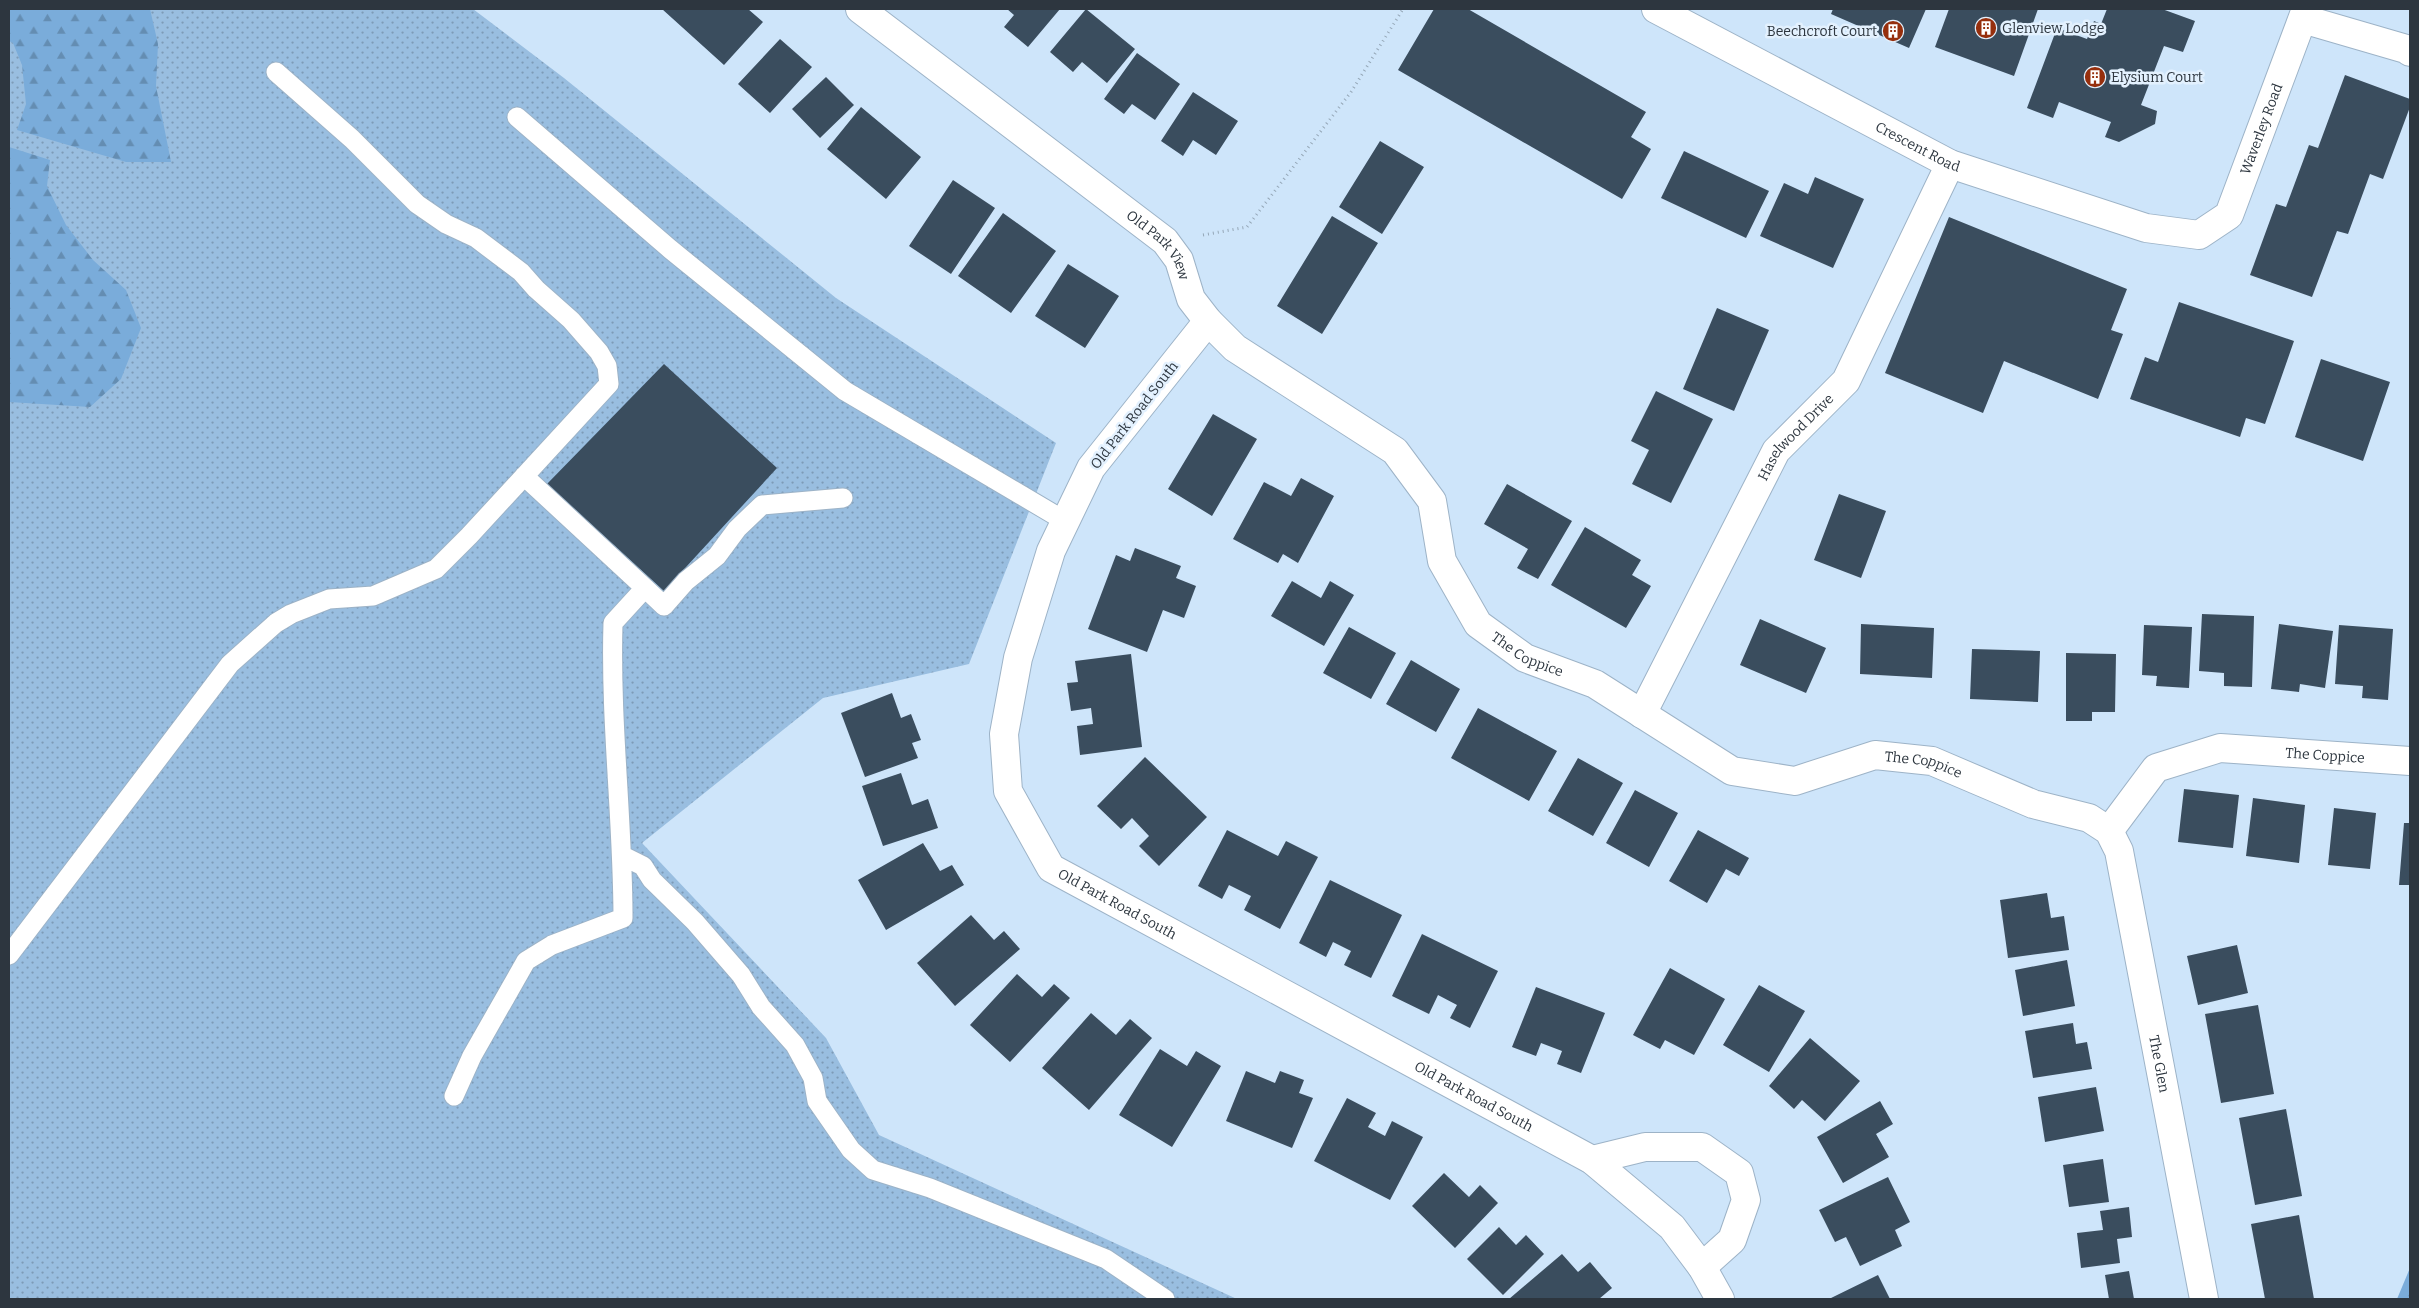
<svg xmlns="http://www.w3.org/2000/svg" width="2419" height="1308" viewBox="0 0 2419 1308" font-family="Bitter,serif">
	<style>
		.grass { fill: url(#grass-dots) }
		.forest { fill: url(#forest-firs) }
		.building { fill: #3a4d5e }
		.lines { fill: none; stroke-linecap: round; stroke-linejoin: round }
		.service-casing { stroke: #9db3c7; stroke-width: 21 }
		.minor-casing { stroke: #9db3c7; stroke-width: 30 }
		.path { stroke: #95a7b7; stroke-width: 3; stroke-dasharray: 1 4; stroke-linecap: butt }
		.service { stroke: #fff; stroke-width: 19 }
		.minor { stroke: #fff; stroke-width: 28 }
		.labels { text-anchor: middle; stroke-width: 5; stroke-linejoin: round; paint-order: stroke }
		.poi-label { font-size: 14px; fill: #2d363f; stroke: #e3f1fe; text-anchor: start }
		.street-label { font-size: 14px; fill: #2d363f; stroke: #e3f1fe }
	</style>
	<defs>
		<pattern id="grass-dots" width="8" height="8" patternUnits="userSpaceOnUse" patternTransform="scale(1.25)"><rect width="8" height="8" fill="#99bee0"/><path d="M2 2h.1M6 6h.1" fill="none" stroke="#7d9bb7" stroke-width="1.8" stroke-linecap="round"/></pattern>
		<pattern id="forest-firs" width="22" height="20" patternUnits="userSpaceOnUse" patternTransform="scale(1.25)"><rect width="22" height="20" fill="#7aacda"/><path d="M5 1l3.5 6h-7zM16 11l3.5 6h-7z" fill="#648db2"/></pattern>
	</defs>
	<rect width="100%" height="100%" fill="#cee5fa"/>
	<path class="grass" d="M9 9H473L564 78 836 298 1056 443 969 664 823 698 642 843 826 1038 879 1135 1237 1299H9Z"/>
	<path class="forest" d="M9 9H150L158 44 156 86 171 162H126L17 130 26 104 22 65 13 43 9 41Z
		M9 147 50 160 47 186 66 225 93 260 126 290 141 328 121 379 90 407 9 402Z
		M2410 1268V1299H2397Z"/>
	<path class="building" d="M662 9H748L763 22 724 65Z
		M1007 9H1060L1028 47 1004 27 1014 15Z
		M1086 9 1135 49 1107 83 1082 62 1073 72 1050 52Z
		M1434 9H1468L1646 112 1631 137 1651 149 1622 199 1398 70Z
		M1833 9H1926L1909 48 1831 14Z
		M1949 9H2038L2014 76 1935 47Z
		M2107 9H2162L2195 21 2183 52 2164 46 2141 105 2157 111 2155 124 2119 142 2105 137 2111 122 2059 102 2053 118 2027 108 2057 28 2087 39 2094 21 2101 24Z
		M780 39 812 67 770 113 738 84Z
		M1137 53 1180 84 1155 120 1132 104 1124 114 1104 99Z
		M2345 75 2410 99V107L2383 179 2370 174 2348 234 2337 231 2312 297 2250 275 2276 204 2286 207 2309 145 2318 148Z
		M826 77 854 105 820 138 792 109Z
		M1193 92 1238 121 1216 155 1193 140 1183 156 1161 141Z
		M861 107 921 157 886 199 827 149Z
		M1380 141 1424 167 1382 234 1339 207Z
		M1684 151 1769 191 1746 238 1661 198Z
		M1815 177 1864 199 1833 268 1760 236 1784 183 1808 194Z
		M953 180 995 208 951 274 909 246Z
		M1003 213 1056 251 1011 313 958 276Z
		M1332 216 1378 243 1322 334 1277 306Z
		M1949 217 2127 289 2111 330 2123 334 2098 399 2004 361 1983 413 1885 373Z
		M1068 264 1119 296 1085 348 1035 316Z
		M2179 302 2294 341 2265 424 2246 418 2240 437 2130 399 2145 357 2158 362Z
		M1717 308 1769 330 1734 411 1683 389Z
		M2321 359 2390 382 2363 461 2295 437Z
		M664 364 777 468 664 591 547 484Z
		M1656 391 1713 419 1671 503 1632 484 1649 450 1631 441Z
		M1213 414 1257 439 1212 516 1168 489Z
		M1301 478 1334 496 1298 563 1283 554 1278 563 1233 539 1264 482 1291 496Z
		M1507 484 1572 521 1538 579 1517 568 1528 549 1484 524Z
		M1839 494 1886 511 1861 578 1814 560Z
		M1585 527 1641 560 1632 575 1651 586 1626 628 1551 585Z
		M1135 548 1181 566 1176 578 1196 586 1184 618 1163 610 1147 652 1088 629 1116 555 1130 561Z
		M1292 581 1321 598 1330 581 1354 595 1324 646 1271 616Z
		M2202 614 2254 616 2252 687 2224 686V673L2199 671Z
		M1760 619 1826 648 1806 693 1740 665Z
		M1861 624 1934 628 1932 678 1860 674Z
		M2279 624 2333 631 2325 688 2300 684 2299 692 2271 689Z
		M2144 625 2192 627 2189 688 2156 686 2157 676 2142 675Z
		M2339 625 2393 629 2388 700 2362 698 2363 686 2335 684Z
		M1349 627 1396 653 1371 699 1323 673Z
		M1972 649 2040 651 2038 702 1970 699Z
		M2066 653 2116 654 2115 712H2092V721H2066Z
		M1131 654 1142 747 1080 755 1077 726 1093 724 1091 708 1071 711 1067 683 1078 682 1075 661Z
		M1411 660 1460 689 1436 732 1386 704Z
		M892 693 901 718 911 714 921 740 912 743 918 758 865 777 841 713Z
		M1478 708 1557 751 1529 801 1451 758Z
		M1145 757 1207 817 1159 866 1139 846 1149 836 1132 818 1121 829 1097 806Z
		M1578 758 1623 783 1593 836 1548 811Z
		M901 773 912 805 928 799 938 828 883 846 862 786Z
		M2184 789 2239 795 2233 848 2178 842Z
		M1635 790 1678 813 1649 867 1606 843Z
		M2253 798 2305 805 2299 863 2246 856Z
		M2334 808 2376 813 2370 869 2328 865Z
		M2404 823H2410V885H2399Z
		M1227 830 1278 856 1286 841 1318 857 1280 929 1244 910 1251 896 1229 885 1222 899 1198 886Z
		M1698 830 1749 858 1739 876 1726 869 1707 903 1669 881Z
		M923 843 940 871 952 865 964 885 886 930 858 880Z
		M1330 880 1402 915 1371 978 1344 965 1351 951 1333 942 1326 957 1299 943Z
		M2047 893 2051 918 2064 916 2069 950 2008 958 2000 900Z
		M971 915 994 940 1004 931 1020 949 955 1006 917 963Z
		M1422 934 1498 971 1470 1028 1450 1018 1457 1005 1438 995 1429 1014 1392 996Z
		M2237 945 2248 993 2198 1005 2187 956Z
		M2067 960 2075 1006 2023 1016 2015 970Z
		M1670 968 1725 999 1694 1055 1665 1040 1660 1049 1633 1035Z
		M1017 974 1042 997 1054 984 1070 998 1010 1062 970 1025Z
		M1759 985 1805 1011 1769 1072 1723 1045Z
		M1536 987 1605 1013 1581 1073 1557 1064 1562 1051 1541 1043 1536 1056 1512 1047Z
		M2258 1005 2274 1094 2221 1103 2205 1014Z
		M1091 1013 1116 1035 1130 1019 1152 1038 1089 1110 1042 1068Z
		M2073 1023 2076 1044 2087 1042 2092 1069 2033 1078 2025 1031Z
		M1810 1038 1860 1081 1825 1121 1802 1100 1794 1109 1769 1086Z
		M1160 1049 1187 1066 1196 1051 1221 1066 1172 1147 1119 1115Z
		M1246 1071 1275 1083 1280 1071 1304 1080 1299 1093 1313 1098 1292 1148 1226 1121Z
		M2096 1087 2104 1131 2045 1142 2038 1097Z
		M1347 1098 1376 1113 1368 1127 1385 1136 1392 1121 1423 1137 1390 1200 1314 1161Z
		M1880 1101 1893 1124 1876 1134 1889 1157 1843 1183 1817 1137Z
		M2286 1109 2302 1196 2255 1205 2239 1118Z
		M2103 1159 2109 1202 2069 1207 2063 1165Z
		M1444 1173 1469 1197 1480 1185 1498 1203 1455 1248 1412 1206Z
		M1888 1177 1910 1222 1895 1230 1902 1246 1860 1266 1846 1237 1835 1242 1819 1210Z
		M2129 1207 2132 1237 2117 1239 2120 1263 2081 1268 2077 1233 2103 1230 2100 1211Z
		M2299 1215 2314 1299H2265L2251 1224Z
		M1499 1227 1516 1245 1526 1235 1544 1254 1503 1295 1467 1259Z
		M1562 1254 1578 1272 1590 1262 1612 1288 1599 1299H1509Z
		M2129 1271 2134 1299H2109L2105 1275Z
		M1878 1275 1890 1299H1829Z"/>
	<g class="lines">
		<g class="service-casing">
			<path id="service" d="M517 117 670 249 845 391 1065 521
				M524 476 645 588
				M623 856 643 866 652 880 695 922 741 975 761 1007 795 1045 813 1078 817 1101 851 1150 873 1170 930 1188 1106 1259 1165 1299
				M9 955 230 664 276 623 291 614 329 599 373 596 436 569 469 536 609 384 607 366 599 352 571 320 536 289 521 272 476 238 446 224 417 204 352 139 276 72
				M454 1096 472 1056 526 961 552 945 623 918C623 820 610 722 613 623L645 588 664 606 686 581 717 556 737 529 762 505 843 498"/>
		</g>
		<g class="minor-casing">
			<g id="minor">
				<path id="s1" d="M860 9 1165 241 1179 260 1191 299 1208 321 1235 348 1395 451 1432 501 1442 561 1478 624 1525 658 1595 684 1732 771 1795 781 1875 755 1932 761 2033 804 2089 818 2109 831 2119 851 2204 1299"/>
				<path id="s2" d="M1656 9 1950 164 2146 228 2199 235 2229 215 2306 9"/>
				<path d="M2303 19 2406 49 2410 52"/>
				<path id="s3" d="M1208 321 1091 468 1051 551 1018 658 1004 734 1008 791 1051 868 1592 1160 1672 1227 1702 1267 1720 1299"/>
				<path id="s4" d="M1642 714 1776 451 1846 381 1950 164"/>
				<path id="s5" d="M2109 831 2156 768 2220 748 2410 761"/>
				<path d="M1592 1160 1645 1147H1702L1739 1173 1746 1200 1732 1240 1702 1267"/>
			</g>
		</g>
		<path class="path" d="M1203 235 1247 227 1351 92 1403 9"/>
		<use href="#service" class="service"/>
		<use href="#minor" class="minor"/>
	</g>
	<defs>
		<g id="building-disc" transform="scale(1.125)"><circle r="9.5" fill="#962f0d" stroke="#e3f1fe"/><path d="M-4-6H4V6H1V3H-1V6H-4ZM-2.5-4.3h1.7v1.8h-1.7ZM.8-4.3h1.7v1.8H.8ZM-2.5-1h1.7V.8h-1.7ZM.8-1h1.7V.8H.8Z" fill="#fff"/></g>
	</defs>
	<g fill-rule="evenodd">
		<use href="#building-disc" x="1986" y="28"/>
		<use href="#building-disc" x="1893" y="31"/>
		<use href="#building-disc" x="2095" y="77"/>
	</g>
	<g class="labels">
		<g class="poi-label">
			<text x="2002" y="33">Glenview Lodge</text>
			<text x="1877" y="36" text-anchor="end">Beechcroft Court</text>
			<text x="2111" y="82">Elysium Court</text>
		</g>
		<g class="street-label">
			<text dy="5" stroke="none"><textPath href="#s2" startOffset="720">Waverley Road</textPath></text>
			<text dy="5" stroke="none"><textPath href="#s2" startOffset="296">Crescent Road</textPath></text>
			<text dy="5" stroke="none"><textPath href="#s1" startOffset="382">Old Park View</textPath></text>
			<text transform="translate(1134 415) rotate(-52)" y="5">Old Park Road South</text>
			<text dy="5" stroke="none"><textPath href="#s4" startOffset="318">Haselwood Drive</textPath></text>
			<text dy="5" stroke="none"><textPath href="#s1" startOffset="958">The Coppice</textPath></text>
			<text dy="5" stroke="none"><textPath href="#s5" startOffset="251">The Coppice</textPath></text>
			<text dy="5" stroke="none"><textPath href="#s1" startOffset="1392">The Coppice</textPath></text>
			<text dy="5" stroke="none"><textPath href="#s3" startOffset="690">Old Park Road South</textPath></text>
			<text dy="5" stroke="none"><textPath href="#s1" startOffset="1830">The Glen</textPath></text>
			<text dy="5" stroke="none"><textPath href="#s3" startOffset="1095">Old Park Road South</textPath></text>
		</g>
	</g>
	<rect width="2419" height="1308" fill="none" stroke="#2d363f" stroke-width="20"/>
</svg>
